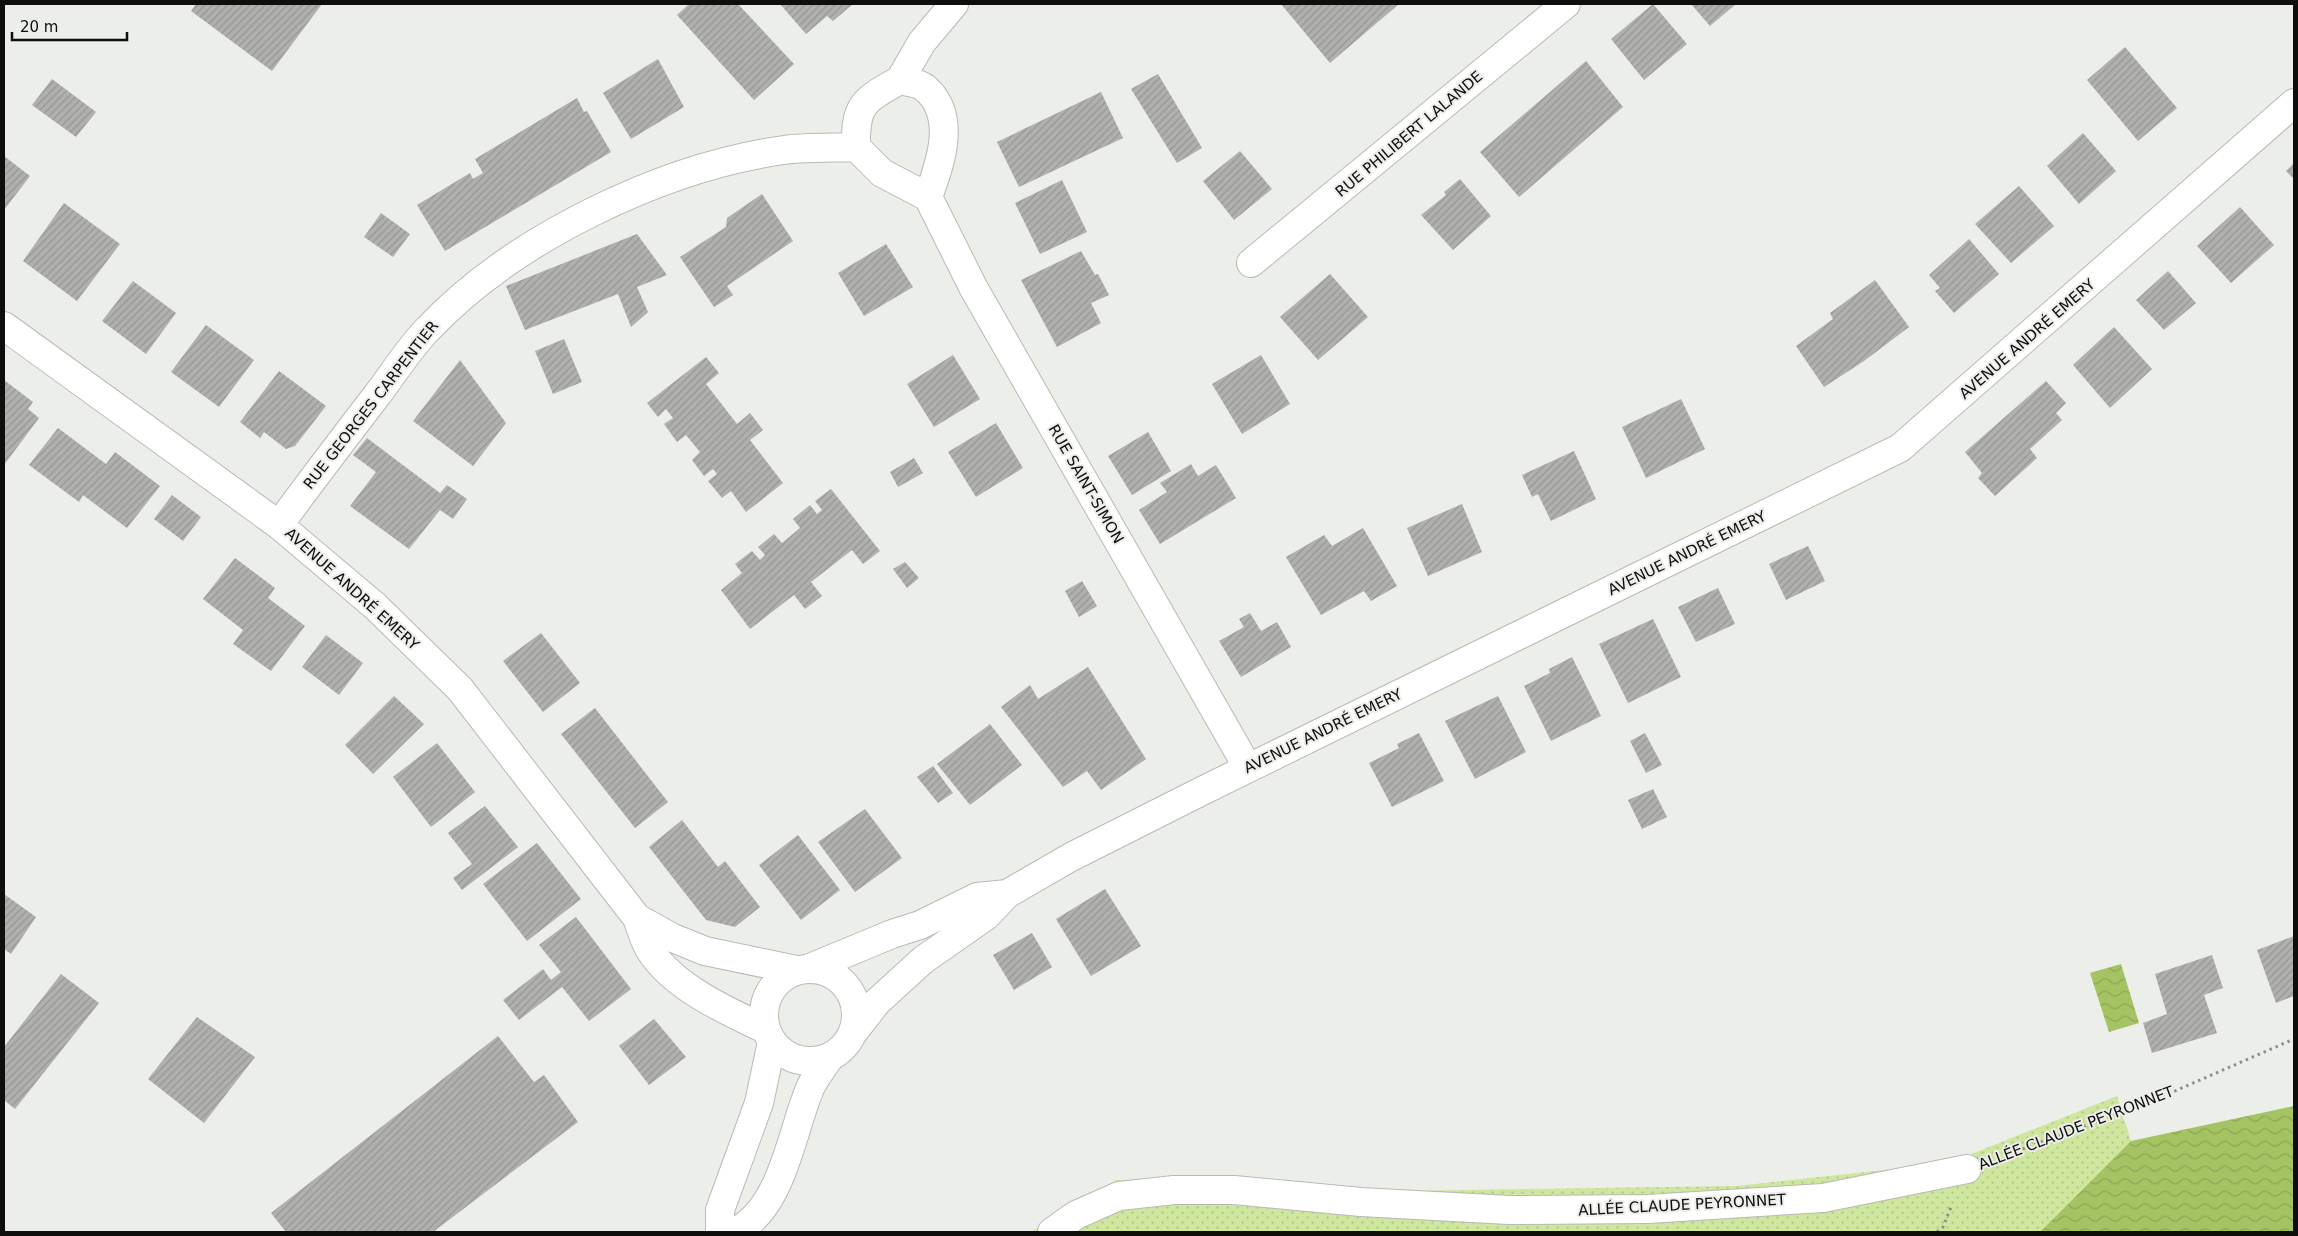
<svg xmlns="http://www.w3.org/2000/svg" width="2298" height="1236" viewBox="0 0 2298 1236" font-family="'DejaVu Sans',sans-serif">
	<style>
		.grass { fill: url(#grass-dots) }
		.water { fill: url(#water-waves) }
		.building { fill: url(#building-hatch) }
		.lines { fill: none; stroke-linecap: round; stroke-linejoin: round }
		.street-casing { stroke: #b8bab6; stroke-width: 30 }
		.secondary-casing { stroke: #b8bab6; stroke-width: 30 }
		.path { stroke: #8e8f8c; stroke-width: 3; stroke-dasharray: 2.5 4; stroke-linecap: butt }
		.street { stroke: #fff; stroke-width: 28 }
		.secondary { stroke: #fff; stroke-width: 28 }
		.labels { text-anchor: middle; stroke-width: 4; stroke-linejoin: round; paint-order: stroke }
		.street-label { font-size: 15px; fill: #0e0e0d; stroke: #eceeea }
	</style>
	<defs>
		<pattern id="grass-dots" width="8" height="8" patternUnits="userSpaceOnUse" patternTransform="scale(1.25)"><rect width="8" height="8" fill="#cee69d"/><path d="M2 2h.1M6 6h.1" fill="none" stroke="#b0c486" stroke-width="1.8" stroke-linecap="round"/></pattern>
		<pattern id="water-waves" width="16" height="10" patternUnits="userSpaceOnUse" patternTransform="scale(1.25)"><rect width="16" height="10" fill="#a6c364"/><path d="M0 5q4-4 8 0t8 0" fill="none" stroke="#8ea656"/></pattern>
		<pattern id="building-hatch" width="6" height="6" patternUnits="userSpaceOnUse" patternTransform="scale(1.25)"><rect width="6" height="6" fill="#b0b1ad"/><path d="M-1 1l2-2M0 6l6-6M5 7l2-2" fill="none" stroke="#969794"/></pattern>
	</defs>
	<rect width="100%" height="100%" fill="#eceeea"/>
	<path class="grass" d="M2117 1096 2131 1141 2040 1232H1031L1117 1180 1394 1191 1737 1186 1949 1163Z"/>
	<path class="water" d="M2121 964 2139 1023 2109 1032 2090 973Z
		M2294 1106V1232H2040L2131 1141Z"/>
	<path class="building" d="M196 4H322L272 71 191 11Z
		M689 4H738L794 64 754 100 677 15Z
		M780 4H853L833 21 827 16 806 34Z
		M1281 4H1399L1330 63Z
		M1653 4 1687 44 1644 80 1611 39Z
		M1691 4H1736L1710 26Z
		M2125 47 2177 108 2138 141 2087 80Z
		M658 59 684 107 631 139 603 93Z
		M1586 61 1623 107 1519 197 1480 152Z
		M1158 74 1202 148 1177 163 1131 89Z
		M52 79 96 112 76 137 32 105Z
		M1101 92 1123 138 1019 187 997 142Z
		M577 98 584 112 587 111 611 152 445 251 417 205 470 173 473 179 483 173 475 159Z
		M2083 133 2116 171 2079 204 2047 166Z
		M1240 151 1272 189 1234 220 1203 181Z
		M4 156 30 176 4 210Z
		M2294 163V179L2286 171Z
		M1460 179 1491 216 1453 250 1421 215 1446 195 1444 192Z
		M1062 180 1087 232 1040 254 1015 203Z
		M2019 186 2054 226 2011 263 1975 224Z
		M762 194 793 241 727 286 733 295 714 307 680 257 726 227 727 218Z
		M64 203 120 244 77 301 23 261Z
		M2240 207 2274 245 2231 283 2197 246Z
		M381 213 410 234 393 257 364 237Z
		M637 234 667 275 637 287 648 312 631 327 618 294 525 330 506 286Z
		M1969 239 1999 274 1954 313 1935 291 1940 288 1929 275Z
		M886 244 913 287 864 316 838 273Z
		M1081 251 1095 275 1098 274 1109 295 1091 303 1101 323 1057 347 1021 280Z
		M2168 271 2196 303 2164 330 2136 300Z
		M1330 274 1368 317 1318 360 1280 317Z
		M1875 280 1909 327 1864 361 1824 387 1796 346 1833 319 1830 313Z
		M133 281 176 313 146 354 102 321Z
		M206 325 254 360 219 407 171 372Z
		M2114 327 2152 369 2110 408 2073 365Z
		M564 339 582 382 553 394 535 351Z
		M953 355 980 399 934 427 907 384Z
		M1261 355 1290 404 1242 434 1212 384Z
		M706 357 719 373 706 384 737 424 750 413 763 430 750 440 783 483 746 512 731 491 722 498 708 481 717 474 713 469 704 476 692 460 700 452 686 435 677 442 664 424 673 418 666 409 658 417 647 403Z
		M460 360 506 423 473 466 413 421Z
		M279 371 326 406 295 446 286 449 264 432 260 438 240 422Z
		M4 380 33 402 28 409 39 418 4 465Z
		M2046 381 2066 403 2056 413 2062 420 2030 449 2037 458 1995 496 1978 478 1982 473 1965 452Z
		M1681 399 1705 449 1646 478 1622 427Z
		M996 423 1023 468 976 497 948 452Z
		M58 428 106 464 115 452 160 486 127 528 83 495 79 502 29 465Z
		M1148 432 1171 471 1132 495 1108 456Z
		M367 438 440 493 447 485 467 499 453 519 440 510 409 549 350 506 376 472 353 455Z
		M1574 451 1596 499 1551 521 1538 494 1532 497 1522 475Z
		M914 458 923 473 898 487 890 472Z
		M1191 464 1198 476 1216 465 1236 498 1160 544 1139 510 1167 492 1160 483Z
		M831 489 880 551 863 564 852 550 811 582 822 596 805 609 794 595 750 629 721 590 742 573 735 564 752 551 760 560 765 555 758 547 774 534 782 543 800 528 793 519 810 505 817 514 822 510 815 501Z
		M172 495 201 517 183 541 154 519Z
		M1462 504 1482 552 1428 576 1407 528Z
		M1363 528 1397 586 1371 601 1364 591 1321 615 1286 557 1324 535 1332 546Z
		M1808 546 1825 581 1786 600 1769 564Z
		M235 558 275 588 268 598 305 626 271 671 233 644 243 630 203 599Z
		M905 562 919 578 907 588 893 569Z
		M1082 581 1097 606 1079 617 1065 591Z
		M1718 588 1735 624 1696 642 1678 607Z
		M1250 613 1261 631 1277 622 1291 647 1241 677 1219 641 1244 627 1239 619Z
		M1653 619 1681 677 1628 703 1599 644Z
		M541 633 580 683 543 712 503 661Z
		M326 635 363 663 339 695 302 667Z
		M1572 657 1601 716 1551 741 1524 686 1550 673 1549 669Z
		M1088 667 1146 759 1101 790 1087 771 1063 787 1001 707 1030 685 1038 699Z
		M394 696 424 724 373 774 345 745Z
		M1498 696 1526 752 1475 779 1445 721Z
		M595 708 668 802 635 828 561 734Z
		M990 724 1022 765 970 805 937 764Z
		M1419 733 1444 781 1392 807 1369 763 1399 748 1397 744Z
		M1645 733 1662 765 1646 773 1630 741Z
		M437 743 475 792 431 827 393 777Z
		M933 766 953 793 938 803 917 777Z
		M1653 789 1667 817 1642 829 1628 800Z
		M485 806 518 847 462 890 453 878 472 864 448 833Z
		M865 809 902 858 855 892 818 842Z
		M682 820 718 867 725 861 760 907 735 927 706 920 649 847Z
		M798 835 840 890 801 920 759 865Z
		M537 843 581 899 527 941 483 884Z
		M1105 889 1141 946 1091 976 1056 919Z
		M4 894 36 917 11 954 4 949Z
		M576 917 631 989 589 1021 562 987 519 1020 503 1000 543 969 551 980 561 972 539 945Z
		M1032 933 1052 967 1014 990 993 955Z
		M2294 936V996L2276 1003 2257 950Z
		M2212 955 2223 988 2204 995 2217 1033 2152 1053 2143 1023 2167 1014 2155 974Z
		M61 974 99 1003 15 1109 4 1100V1047Z
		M197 1017 255 1057 204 1123 148 1079Z
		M654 1019 686 1057 649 1085 619 1046Z
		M498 1036 534 1082 544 1075 578 1122 433 1232H286L271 1213Z"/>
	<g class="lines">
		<g class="street-casing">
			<path id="street" d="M900 80C907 82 919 83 925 88 958 116 940 164 928 197L882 173 856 147C855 104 864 100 900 80Z
				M900 80 922 42 954 4
				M928 197 973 287 1248 768
				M1251 263 1566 4
				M279 525C311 481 344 438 377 395 394 373 409 348 428 329 513 239 662 167 784 150 808 147 833 148 856 147
				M720 1232V1210L759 1103 772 1042
				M735 1232C784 1207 791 1131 811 1086 816 1076 824 1066 830 1057
				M1052 1232 1076 1215 1119 1196 1174 1190H1234L1361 1202 1509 1210 1648 1209 1823 1198 1967 1169"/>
		</g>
		<g class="secondary-casing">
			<path id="secondary" d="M4 326 279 525 375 606 460 689 637 918C641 928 644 941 650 950 673 987 727 1011 765 1029
				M637 918 673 938 705 951 796 970
				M810 968 892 934 920 925 977 897 1007 894
				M764 1015a46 46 0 1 1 92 0a46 46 0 1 1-92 0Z
				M852 1034 877 1002 923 960 986 916 1007 894 1071 857 1204 790 1900 448 2294 103"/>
		</g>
		<path class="path" d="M1998 1158 2152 1101 2294 1039
			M1937 1232 1943 1227 1951 1207"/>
		<use href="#street" class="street"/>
		<use href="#secondary" class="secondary"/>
	</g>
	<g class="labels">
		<g class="street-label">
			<text transform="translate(1409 134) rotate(-40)" y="5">RUE PHILIBERT LALANDE</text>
			<text transform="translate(2027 339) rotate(-41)" y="5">AVENUE ANDRÉ EMERY</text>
			<text transform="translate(371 405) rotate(-52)" y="5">RUE GEORGES CARPENTIER</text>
			<text transform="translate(1086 484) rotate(60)" y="5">RUE SAINT-SIMON</text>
			<text transform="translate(1687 553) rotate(-26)" y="5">AVENUE ANDRÉ EMERY</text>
			<text transform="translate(352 589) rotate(42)" y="5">AVENUE ANDRÉ EMERY</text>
			<text transform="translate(1323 731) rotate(-26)" y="5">AVENUE ANDRÉ EMERY</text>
			<text transform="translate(2076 1128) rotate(-21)" y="5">ALLÉE CLAUDE PEYRONNET</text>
			<text transform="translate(1682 1205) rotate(-3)" y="5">ALLÉE CLAUDE PEYRONNET</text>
		</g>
	</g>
	<rect width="2298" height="1236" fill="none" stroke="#0e0e0d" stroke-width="10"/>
	<path d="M12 32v8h115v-8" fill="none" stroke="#0e0e0d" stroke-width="2.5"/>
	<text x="20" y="32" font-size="15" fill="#0e0e0d" stroke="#eceeea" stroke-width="4" paint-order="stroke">20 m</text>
</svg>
